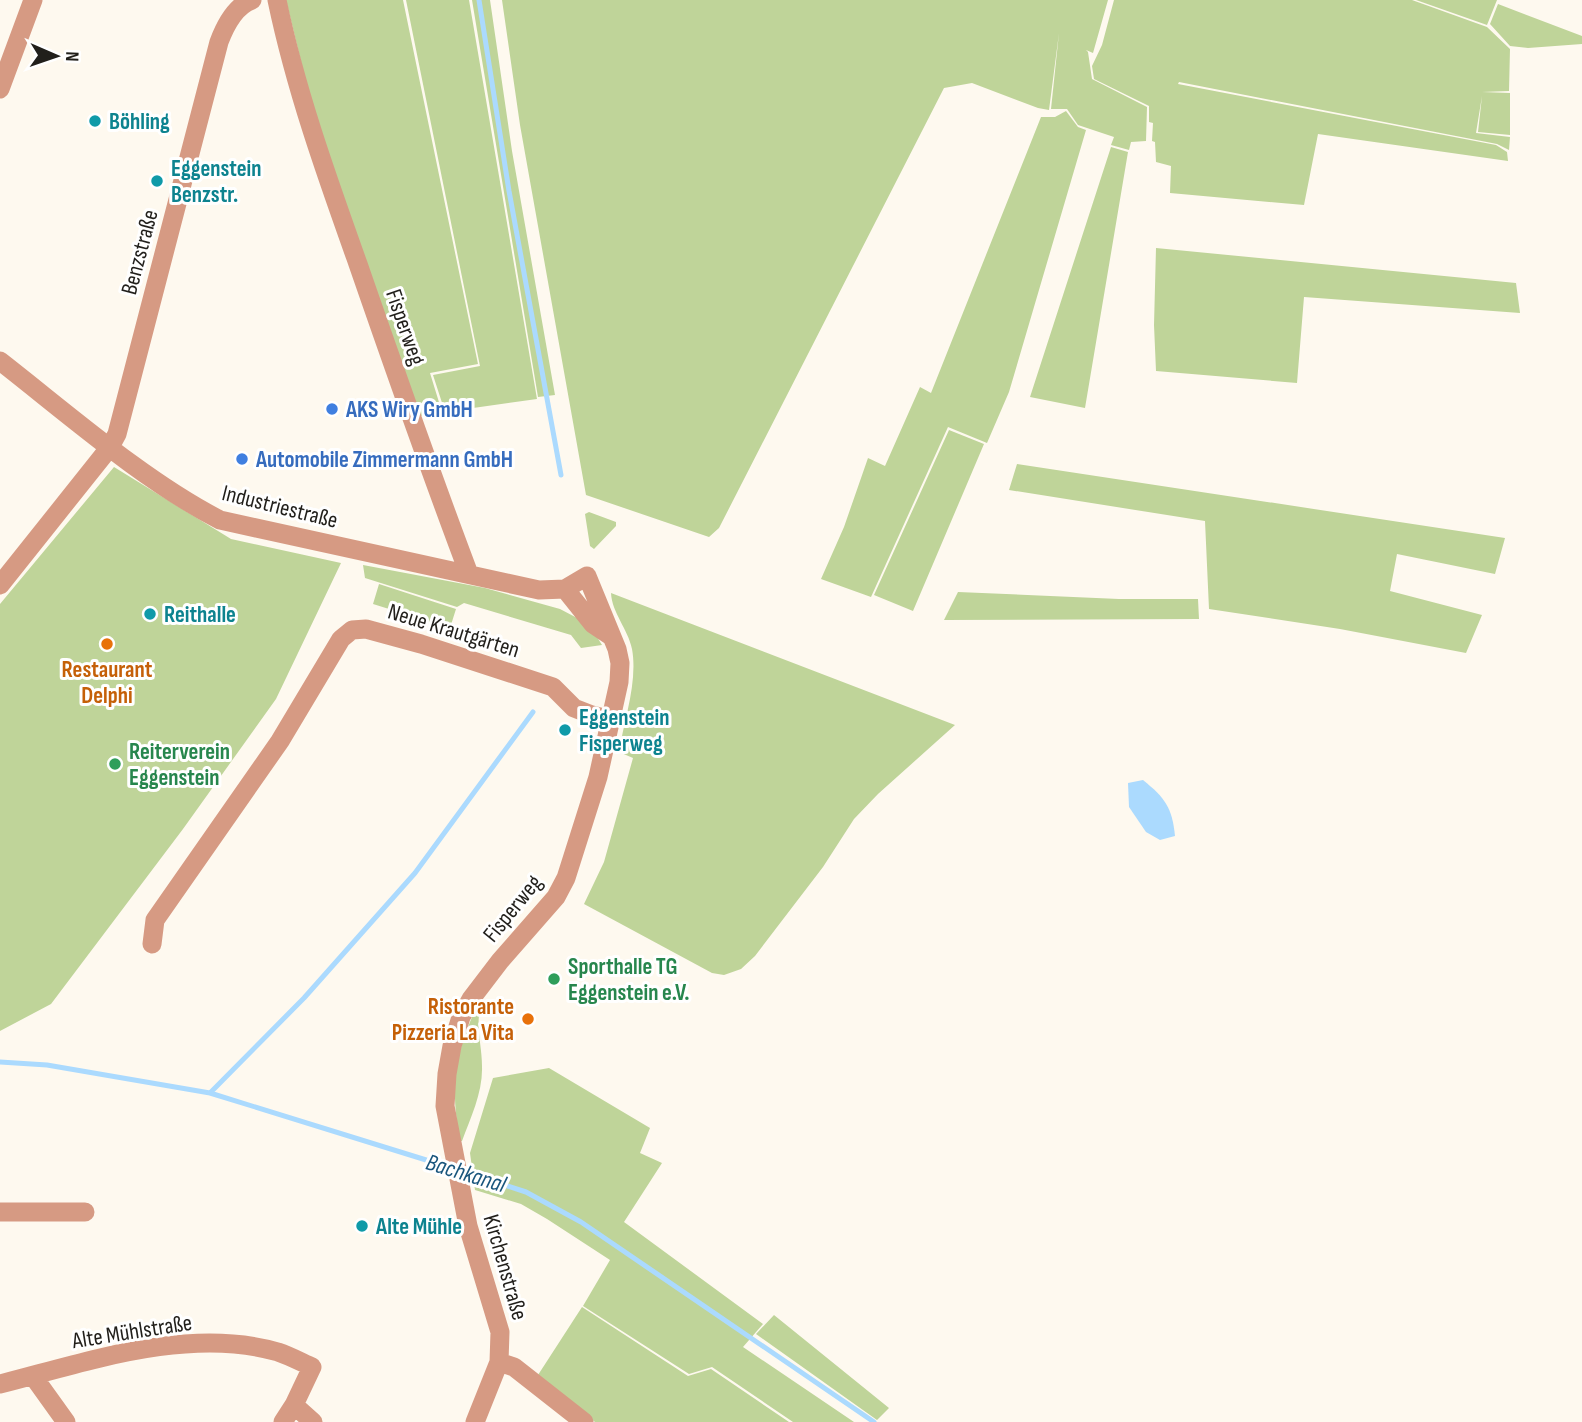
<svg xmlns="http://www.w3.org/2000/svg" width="1582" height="1422" viewBox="0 0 1582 1422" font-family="'Sofia Sans Condensed',sans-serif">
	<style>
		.green { fill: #bfd499 }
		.water { fill: #abdafe }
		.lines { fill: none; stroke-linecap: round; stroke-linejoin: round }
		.stream { stroke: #abdafe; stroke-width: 5 }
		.minor { stroke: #d69a83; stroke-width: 19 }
		.culture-dot { fill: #0f9aa8; stroke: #fff; stroke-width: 2.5 }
		.shop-dot { fill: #3f7fe0; stroke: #fff; stroke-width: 2.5 }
		.food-dot { fill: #e8710a; stroke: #fff; stroke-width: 2.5 }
		.leisure-dot { fill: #2e9e5b; stroke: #fff; stroke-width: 2.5 }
		.labels { text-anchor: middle; stroke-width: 6; stroke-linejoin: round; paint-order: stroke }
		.culture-label { font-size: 23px; font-weight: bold; fill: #0d838f; stroke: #fff; text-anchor: start }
		.street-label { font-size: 23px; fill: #211f1b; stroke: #fff }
		.shop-label { font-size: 23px; font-weight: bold; fill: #366cbe; stroke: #fff; text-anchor: start }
		.food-label { font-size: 23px; font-weight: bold; fill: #c56008; stroke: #fff }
		.leisure-label { font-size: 23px; font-weight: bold; fill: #27864d; stroke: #fff; text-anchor: start }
		.water-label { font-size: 24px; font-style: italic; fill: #1a567d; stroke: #fff }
	</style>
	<rect width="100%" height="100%" fill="#fef9ef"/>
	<path class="green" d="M286 0H403L478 364 430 373 442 412 420 416 316 123Z
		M406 0H469L537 399 445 412 433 375 480 366Z
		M472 0H490L512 151 555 395 538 397Z
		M502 0H1108L1093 53 1086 50 1088 52 1092 79 1147 107 1146 141 1131 142 1129 150 1111 145 1114 137 1078 125 1067 109H1051L1059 33 1049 110 1038 108 972 83 944 88 719 528 709 537 586 495 520 125Z
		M1114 0H1412L1487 27 1510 49 1509 91 1482 92 1510 93V135L1478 132 1482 96 1476 133 1510 137 1509 150 1497 144 1179 82 1178 84 1496 145 1507 152 1508 161 1318 134 1304 205 1170 193 1171 166 1156 162 1155 142 1152 141 1153 123 1149 122V106L1094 79 1092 66 1102 45Z
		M1416 0H1497L1487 25Z
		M1498 4 1582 36V44L1528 48 1510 46 1490 24Z
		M1066 111 1078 127 1086 130 1009 392 987 443 948 427 871 597 821 579 844 527 868 458 885 466 920 387 931 393 1041 117H1055Z
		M1111 147 1128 152 1085 408 1030 397Z
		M1156 248 1516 283 1520 313 1304 297 1297 383 1156 371 1154 325Z
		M949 430 984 444 913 611 874 595Z
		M1017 464 1505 538 1495 574 1397 554 1390 591 1482 615 1466 653 1340 629 1209 609 1205 521 1009 490Z
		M114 467 231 539 341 563 276 699 183 829 51 1004 0 1031V604Z
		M589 512 616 522V526L594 549 590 546 585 514Z
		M363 565 485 588 560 609 579 619 594 632 602 645 581 648 571 635 464 603 457 607 365 578Z
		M379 584 456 609 450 628 373 604Z
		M958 592 1119 599H1198L1199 619 944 620Z
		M611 593 955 725 878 794 854 819 823 867 755 956 741 969 724 975 712 973 584 904 604 862 633 758 619 752C624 720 638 682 632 649 628 629 612 613 611 593Z
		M478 1004 481 1005C475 1026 482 1045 482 1066 483 1092 471 1117 462 1141H460C450 1087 454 1054 478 1004Z
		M549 1068 650 1128 640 1153 662 1163 624 1222 763 1324 743 1347 854 1422H793L712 1367 689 1374 583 1306 610 1260 547 1219 521 1204 475 1190 470 1153 493 1078Z
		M582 1307 688 1376 711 1369 789 1422H595L538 1375Z
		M774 1315 889 1408 877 1420 756 1334Z"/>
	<path class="water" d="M1143 780C1165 798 1172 807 1175 836L1160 840 1146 832 1129 807 1128 783Z"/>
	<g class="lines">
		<path class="stream" d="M479 0 509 191 561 475
			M0 1062 47 1065 210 1093 452 1168
			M210 1093 304 998 415 873 533 712
			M461 1171 526 1192 581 1222 874 1422"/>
		<path class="minor" d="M277 0C296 91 327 177 358 264 394 368 430 471 469 574
			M0 89 33 0
			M0 361C68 414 144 481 220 520L539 590 565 589 587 576 617 649 620 663 619 682 598 777 566 878 556 897 500 961 471 999 461 1017 452 1046 447 1074 445 1106 468 1226 500 1332 499 1362 475 1422
			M0 585 110 447 117 434 219 42C225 26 235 6 252 0
			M565 589 593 624 611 636
			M152 944 155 920 280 741 341 639 352 630 366 629 421 644 553 687 574 708 592 715 611 720
			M0 1212H85
			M499 1362 514 1367 584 1422
			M33 1376 66 1422
			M0 1384C87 1362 189 1326 278 1352 290 1356 301 1362 312 1367L294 1405 313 1422
			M283 1422 294 1405"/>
	</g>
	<g class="culture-dot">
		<circle cx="95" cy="121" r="7"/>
		<circle cx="157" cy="181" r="7"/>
		<circle cx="150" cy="614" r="7"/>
		<circle cx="565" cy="730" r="7"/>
		<circle cx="362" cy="1226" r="7"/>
	</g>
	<g class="shop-dot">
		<circle cx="332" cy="409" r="7"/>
		<circle cx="242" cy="459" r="7"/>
	</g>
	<g class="food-dot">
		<circle cx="107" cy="644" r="7"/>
		<circle cx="528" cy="1019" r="7"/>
	</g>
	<g class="leisure-dot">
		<circle cx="115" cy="764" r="7"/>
		<circle cx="554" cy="979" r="7"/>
	</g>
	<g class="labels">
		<g class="culture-label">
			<text x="109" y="129">Böhling</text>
			<text x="171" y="176">Eggenstein<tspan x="171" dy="26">Benzstr.</tspan></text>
			<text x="164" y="622">Reithalle</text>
			<text x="579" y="725">Eggenstein<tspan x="579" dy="26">Fisperweg</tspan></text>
			<text x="376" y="1234">Alte Mühle</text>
		</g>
		<g class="street-label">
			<text transform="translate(139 252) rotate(-75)" y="8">Benzstraße</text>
			<text transform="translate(406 327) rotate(71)" y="8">Fisperweg</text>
			<text transform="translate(280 506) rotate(14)" y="8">Industriestraße</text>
			<text transform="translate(454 630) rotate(17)" y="8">Neue Krautgärten</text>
			<text transform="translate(512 908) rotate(-51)" y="8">Fisperweg</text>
			<text transform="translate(506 1267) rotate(74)" y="8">Kirchenstraße</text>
			<text transform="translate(132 1331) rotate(-9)" y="8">Alte Mühlstraße</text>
		</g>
		<g class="shop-label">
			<text x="346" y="417">AKS Wiry GmbH</text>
			<text x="256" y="467">Automobile Zimmermann GmbH</text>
		</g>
		<g class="food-label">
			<text x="107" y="677">Restaurant<tspan x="107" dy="26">Delphi</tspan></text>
			<text x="514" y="1014" text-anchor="end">Ristorante<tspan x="514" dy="26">Pizzeria La Vita</tspan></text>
		</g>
		<g class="leisure-label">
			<text x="129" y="759">Reiterverein<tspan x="129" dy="26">Eggenstein</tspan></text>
			<text x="568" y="974">Sporthalle TG<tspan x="568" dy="26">Eggenstein e.V.</tspan></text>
		</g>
		<g class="water-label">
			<text transform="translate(466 1173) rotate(17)" y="8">Bachkanal</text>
		</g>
	</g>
	<g transform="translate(56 56) rotate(92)" stroke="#ffffff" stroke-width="5" paint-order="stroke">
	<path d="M0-5L12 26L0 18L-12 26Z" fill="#211f1b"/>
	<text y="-10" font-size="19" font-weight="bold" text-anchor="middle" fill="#211f1b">N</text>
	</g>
</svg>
